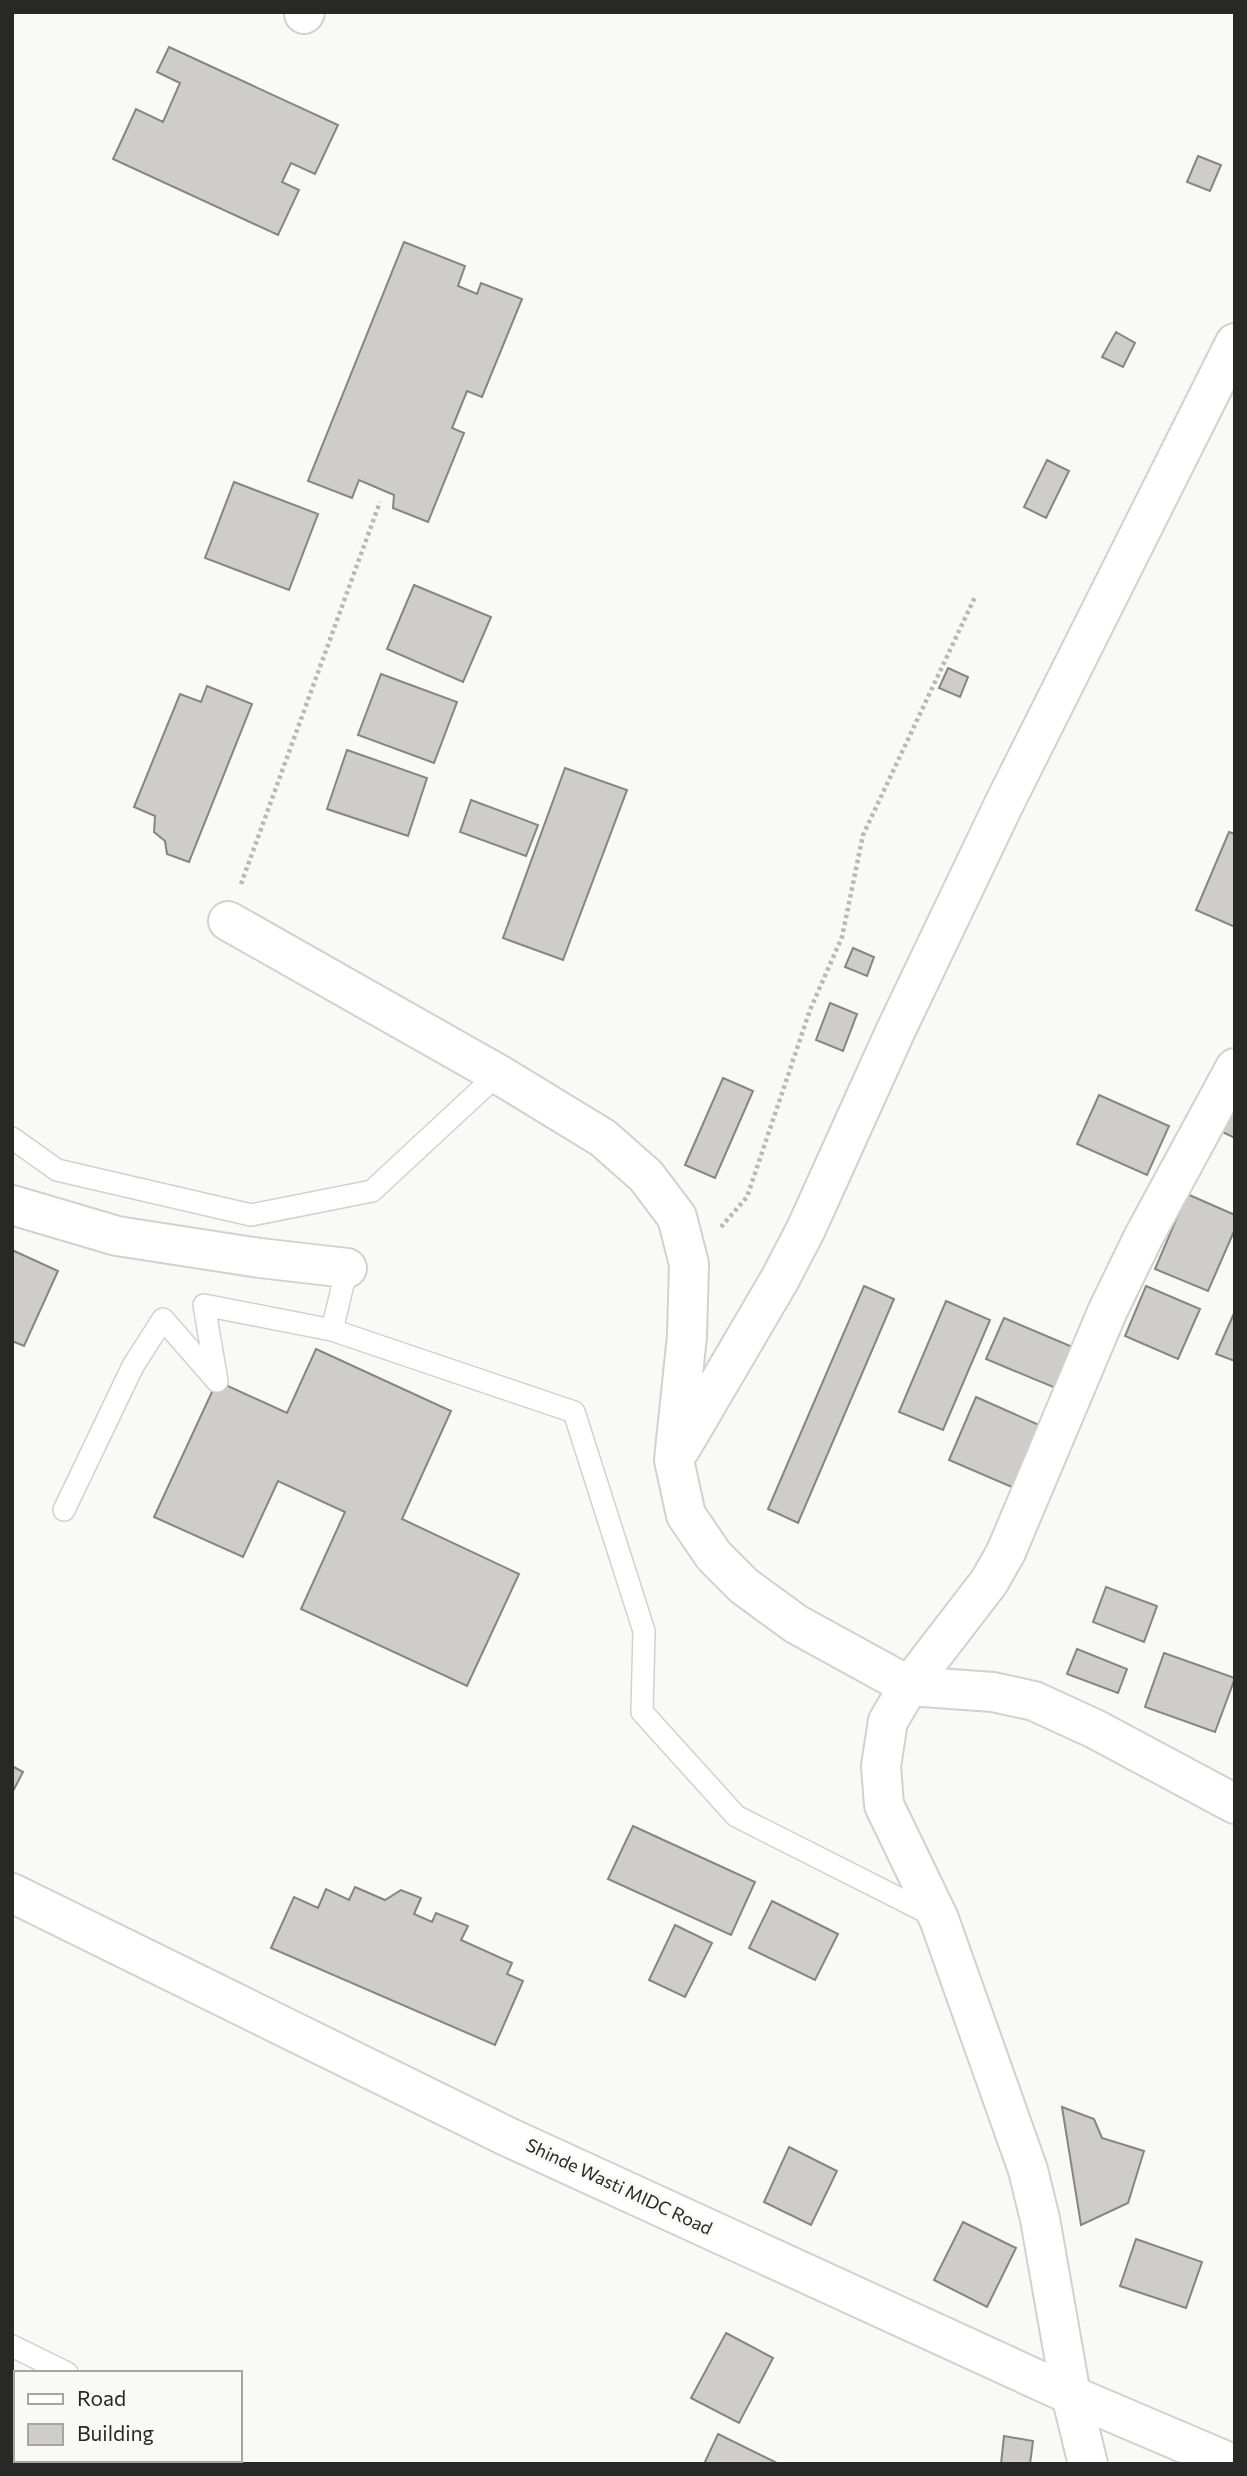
<svg xmlns="http://www.w3.org/2000/svg" width="1247" height="2476" viewBox="0 0 1247 2476" font-family="Commissioner,sans-serif">
	<style>
		.building { fill: #cecdc9; stroke: #858581; stroke-width: 2 }
		.lines { fill: none; stroke-linecap: round; stroke-linejoin: round }
		.service-casing { stroke: #d2d1cd; stroke-width: 24 }
		.minor-casing { stroke: #d2d1cd; stroke-width: 42 }
		.tertiary-casing { stroke: #d2d1cd; stroke-width: 42 }
		.path { stroke: #b8b8b5; stroke-width: 4.5; stroke-dasharray: 3.5 3.5; stroke-linecap: butt }
		.service { stroke: #fff; stroke-width: 21 }
		.minor { stroke: #fff; stroke-width: 38 }
		.tertiary { stroke: #fff; stroke-width: 38 }
		.labels { text-anchor: middle; stroke-width: 6; stroke-linejoin: round; paint-order: stroke }
		.street-label { font-size: 18px; fill: #282827; stroke: #f9f9f5 }
	</style>
	<rect width="100%" height="100%" fill="#f9f9f5"/>
	<path class="building" d="M169 47 338 125 315 174 291 163 282 182 299 190 278 235 113 159 136 109 163 122 180 83 157 72Z
		M1198 156 1221 165 1210 191 1187 182Z
		M404 242 465 266 458 286 477 294 481 283 522 299 482 397 467 391 452 428 464 433 428 522 393 508 394 495 359 480 352 498 308 481Z
		M1116 332 1135 343 1123 367 1102 357Z
		M1047 460 1069 471 1046 518 1024 507Z
		M234 482 318 514 289 590 205 558Z
		M414 585 491 617 463 682 387 649Z
		M948 668 968 677 960 697 939 688Z
		M381 674 457 702 434 763 358 735Z
		M207 686 252 704 189 862 167 854 165 841 154 832 155 816 134 807 180 694 201 702Z
		M347 750 427 778 408 836 327 809Z
		M565 768 627 790 563 960 503 938Z
		M471 800 538 825 526 856 460 832Z
		M1229 832 1235 834V927L1196 910Z
		M853 948 874 957 867 976 845 967Z
		M830 1003 857 1014 843 1051 816 1040Z
		M723 1078 753 1091 715 1178 685 1165Z
		M1099 1095 1169 1126 1147 1175 1077 1144Z
		M1235 1098V1138L1220 1131Z
		M1187 1194 1235 1215V1229L1208 1291 1155 1269Z
		M12 1250 58 1271 24 1346 12 1341Z
		M864 1286 894 1299 798 1523 768 1509Z
		M1146 1286 1200 1309 1178 1359 1125 1336Z
		M946 1301 990 1320 943 1430 899 1412Z
		M1235 1311V1361L1216 1354Z
		M1004 1318 1075 1348 1058 1389 986 1359Z
		M316 1349 451 1411 402 1519 519 1574 467 1686 301 1609 345 1512 278 1481 243 1557 154 1517 217 1381 287 1413Z
		M976 1397 1048 1429 1021 1491 949 1460Z
		M1106 1587 1157 1606 1144 1642 1093 1622Z
		M1077 1649 1127 1669 1118 1693 1067 1674Z
		M1164 1653 1235 1678 1215 1732 1145 1707Z
		M12 1766 23 1772 12 1793Z
		M633 1826 755 1882 731 1935 608 1879Z
		M355 1887 385 1900 401 1890 421 1898 414 1914 432 1922 436 1913 468 1926 461 1940 512 1963 507 1974 523 1981 495 2045 271 1948 294 1897 318 1908 326 1889 349 1900Z
		M772 1901 838 1934 815 1980 749 1948Z
		M675 1925 712 1943 685 1997 649 1980Z
		M1062 2107 1094 2119 1102 2138 1144 2151 1128 2203 1081 2225Z
		M789 2147 837 2171 811 2225 764 2202Z
		M963 2222 1016 2248 987 2307 934 2280Z
		M1136 2239 1202 2262 1186 2308 1120 2286Z
		M726 2333 773 2358 739 2423 691 2398Z
		M12 2386 16 2387V2460H156L162 2464H12Z
		M718 2434 779 2464H704Z
		M1004 2436 1033 2441 1030 2464H1001Z"/>
	<g class="lines">
		<g class="service-casing">
			<path id="service" d="M12 1138 57 1170 251 1215 372 1191 498 1074
				M347 1268 332 1330 574 1412 644 1631 642 1712 736 1816 934 1916
				M64 1510 133 1366 163 1319 217 1381 204 1305 332 1330
				M12 2346 67 2373"/>
		</g>
		<g class="minor-casing">
			<path id="minor" d="M304 14 305 12
				M228 921 498 1074 603 1138 646 1176 677 1217 689 1264 687 1336 674 1460 686 1515 714 1556 744 1586 796 1624 909 1686 993 1692 1034 1701 1095 1729 1235 1804
				M12 1205 117 1236 260 1258 347 1268
				M681 1448 780 1279 806 1229 895 1032 1004 804 1235 343
				M1088 2464 1071 2395 1040 2219 1028 2170 939 1919 884 1805 881 1766 888 1721 909 1686 989 1582 1006 1552 1108 1310 1144 1236 1235 1068"/>
		</g>
		<g class="tertiary-casing">
			<path id="tertiary" d="M12 1893 506 2136 1071 2395 1233 2464"/>
		</g>
		<path class="path" d="M241 884 380 502
			M721 1227 747 1197 810 1010 842 937 863 835 975 597"/>
		<use href="#service" class="service"/>
		<use href="#minor" class="minor"/>
		<use href="#tertiary" class="tertiary"/>
	</g>
	<g class="labels">
		<g class="street-label">
			<text transform="translate(619 2187) rotate(25)" y="6">Shinde Wasti MIDC Road</text>
		</g>
	</g>
	<rect width="1247" height="2476" fill="none" stroke="#282827" stroke-width="28"/>
	<rect x="14" y="2371" width="228" height="91" fill="#f9f9f5" stroke="#a5a5a3" stroke-width="2"/>
	<rect x="28" y="2394" width="35" height="10" fill="#ffffff" stroke="#a5a5a3" stroke-width="2"/>
	<text x="77" y="2406" font-size="21" fill="#282827">Road</text>
	<rect x="28" y="2424" width="35" height="21" fill="#cecdc9" stroke="#a5a5a3" stroke-width="2"/>
	<text x="77" y="2441" font-size="21" fill="#282827">Building</text>
</svg>
